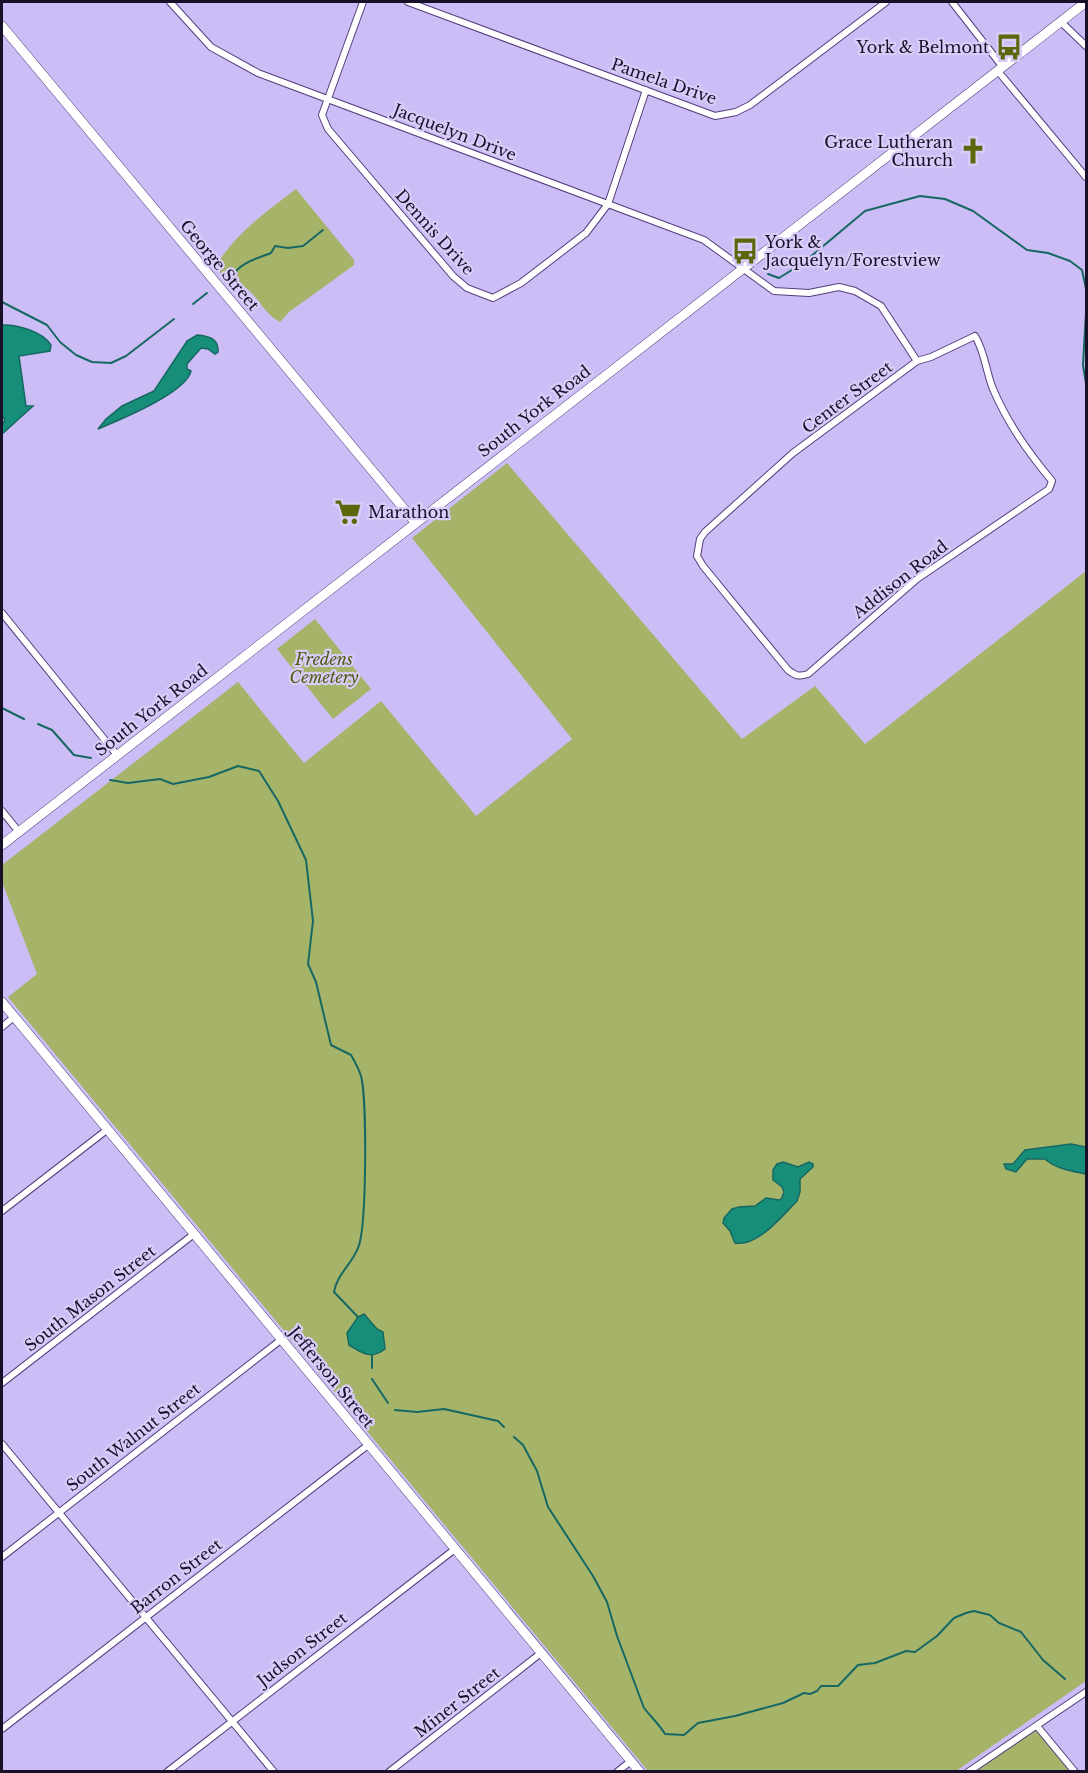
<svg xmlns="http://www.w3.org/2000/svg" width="1088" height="1773" viewBox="0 0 1088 1773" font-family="'Libre Baskerville',serif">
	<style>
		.green { fill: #a6b469 }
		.water { fill: #168e7a; stroke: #176862; stroke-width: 1.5 }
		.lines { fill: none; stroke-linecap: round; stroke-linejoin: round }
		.stream { stroke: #176862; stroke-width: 2 }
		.street-casing { stroke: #543f7d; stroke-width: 8 }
		.secondary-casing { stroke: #543f7d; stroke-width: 10 }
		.street { stroke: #fff; stroke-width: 6 }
		.secondary { stroke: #fff; stroke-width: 9 }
		.labels { text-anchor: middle; stroke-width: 4.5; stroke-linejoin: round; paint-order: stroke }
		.poi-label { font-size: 16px; fill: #181029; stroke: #d8ccf8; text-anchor: end }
		.street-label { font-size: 16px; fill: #181029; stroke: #d8ccf8 }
		.park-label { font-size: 16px; font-style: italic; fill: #505a0f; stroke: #d8ccf8 }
	</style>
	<rect width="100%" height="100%" fill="#ccbdf6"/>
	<path class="green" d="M296 189 354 260V265L289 312 280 322C264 314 259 298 245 287 233 277 223 285 217 264 237 232 267 211 296 189Z
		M507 463 742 739 815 686 865 744 1086 571V1681L956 1771H648L8 997 37 974 2 882V865L238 682 304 763 381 701 476 816 572 739 412 538Z
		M315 619 371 689 333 719 277 649Z
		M1040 1726 1078 1771 972 1772Z"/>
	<path class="water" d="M2 325C17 324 43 332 51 345L50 351 19 356 26 406H33L2 434V425L5 420 2 416Z
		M197 335C208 336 219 338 218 352L215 354 208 349 201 348 187 364V369L191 371C186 393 119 420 98 429L106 419 122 406 154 391 187 341Z
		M1071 1144 1086 1147V1174C1072 1171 1056 1169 1045 1159H1027L1016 1172 1006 1169 1004 1164H1013L1025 1150Z
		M783 1162 798 1167 809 1162 813 1164V1167L800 1179V1192L797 1201C782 1216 758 1247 735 1243L730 1231 723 1223 724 1218 732 1209 739 1207 755 1206 766 1198 779 1200 782 1198 784 1192 782 1187 773 1180V1170L777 1164Z
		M364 1314 377 1329 383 1332 385 1349C371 1360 362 1353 349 1345L347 1333 358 1317Z"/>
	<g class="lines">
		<path class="stream" d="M768 274 779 278 803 263 865 211 920 196 945 199 973 211 1027 250 1048 253 1070 261 1082 270 1086 289
			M225 276 231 278C239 263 255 259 271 253L275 246 288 248 303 246 323 230
			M2 302 47 325 60 342 76 355 92 362 111 363 126 356 174 319
			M193 304 207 293
			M1086 312 1083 365 1086 384
			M2 708 24 719
			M38 724 52 730 74 755 91 758
			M110 780 128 783 160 779 173 784 209 777 238 766 259 771 278 801 306 860 313 921 308 964 316 982 331 1045 351 1055C355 1062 359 1069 361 1076 367 1098 367 1228 358 1248 352 1264 337 1274 334 1292L358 1317
			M372 1356V1368
			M372 1379 388 1403
			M395 1410 417 1412 444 1409 498 1421 504 1427
			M514 1437 523 1445 537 1471 548 1507 593 1576 607 1602 617 1636 644 1708C651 1717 659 1724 665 1734L684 1735 698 1723 735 1716 783 1703 804 1693 810 1694 817 1691 821 1686H838L858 1665 875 1663 906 1651 915 1652 937 1636 954 1618 966 1613 974 1611 990 1615 999 1623 1021 1632 1043 1660 1065 1679"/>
		<g class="street-casing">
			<path id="street" d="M170 2 211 47 258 73 704 240 774 291 809 293 839 287 855 291 881 306 917 361
				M363 2 322 115 328 129 453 276 467 288 493 298 521 283 586 233 608 204 646 90
				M408 2 715 116 736 112 750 105 886 2
				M952 2 1002 66
				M1060 21 1086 46
				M997 70 1086 177
				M975 336C985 352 986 372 993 389 1008 424 1028 452 1052 481L1049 489 917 579 808 674C799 677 796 676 788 670L703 566 697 556 700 539 705 532 793 453 917 361 931 357Z
				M2 613 117 755
				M2 811 19 832
				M2 1027 14 1017
				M2 1211 108 1129
				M2 1383 194 1234
				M2 1444 274 1772
				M2 1557 282 1339
				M1037 1726 1075 1772
				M2 1729 368 1445
				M167 1772 455 1549
				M389 1772 541 1653
				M617 1772 631 1761
				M968 1772 1086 1692"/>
		</g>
		<g class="secondary-casing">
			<path id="secondary" d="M2 26 415 522
				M2 845 1086 2
				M2 1002 640 1772"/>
		</g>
		<use href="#street" class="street"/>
		<use href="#secondary" class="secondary"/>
	</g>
	<defs>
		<g id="bus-bare" transform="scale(2.07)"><path d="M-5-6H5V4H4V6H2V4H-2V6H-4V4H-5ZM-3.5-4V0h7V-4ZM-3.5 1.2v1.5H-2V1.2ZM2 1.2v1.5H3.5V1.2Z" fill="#5c670c" stroke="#d8ccf8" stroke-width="2.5" paint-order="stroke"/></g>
		<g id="church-bare" transform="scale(2.07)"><path d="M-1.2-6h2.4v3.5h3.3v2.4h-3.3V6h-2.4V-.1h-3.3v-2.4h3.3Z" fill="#5c670c" stroke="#d8ccf8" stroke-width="2.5" paint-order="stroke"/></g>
		<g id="supermarket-bare" transform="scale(2.07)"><path d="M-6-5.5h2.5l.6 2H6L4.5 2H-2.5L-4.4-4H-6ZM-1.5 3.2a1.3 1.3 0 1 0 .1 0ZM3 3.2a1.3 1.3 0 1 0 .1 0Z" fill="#5c670c" stroke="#d8ccf8" stroke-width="2.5" paint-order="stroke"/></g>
	</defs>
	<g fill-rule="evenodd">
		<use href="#bus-bare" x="1009" y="47"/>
		<use href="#church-bare" x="973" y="151"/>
		<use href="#bus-bare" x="745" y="251"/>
		<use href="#supermarket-bare" x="348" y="512"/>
	</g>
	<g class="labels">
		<g class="poi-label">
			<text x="989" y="53">York &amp; Belmont</text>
			<text x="953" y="148">Grace Lutheran<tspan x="953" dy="18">Church</tspan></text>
			<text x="765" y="248" text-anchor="start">York &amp;<tspan x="765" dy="18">Jacquelyn/Forestview</tspan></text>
			<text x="368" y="518" text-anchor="start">Marathon</text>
		</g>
		<g class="street-label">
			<text transform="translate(664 81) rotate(19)" y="6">Pamela Drive</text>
			<text transform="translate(455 132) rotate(21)" y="6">Jacquelyn Drive</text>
			<text transform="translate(435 232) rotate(48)" y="6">Dennis Drive</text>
			<text transform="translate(220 265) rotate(50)" y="6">George Street</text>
			<text transform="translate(847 397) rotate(-37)" y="6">Center Street</text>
			<text transform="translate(534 411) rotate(-38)" y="6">South York Road</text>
			<text transform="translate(900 579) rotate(-38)" y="6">Addison Road</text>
			<text transform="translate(151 710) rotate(-38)" y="6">South York Road</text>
			<text transform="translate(90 1298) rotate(-38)" y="6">South Mason Street</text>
			<text transform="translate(332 1377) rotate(51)" y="6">Jefferson Street</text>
			<text transform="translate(133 1437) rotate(-38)" y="6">South Walnut Street</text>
			<text transform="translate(176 1576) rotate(-38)" y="6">Barron Street</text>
			<text transform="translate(302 1649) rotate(-38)" y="6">Judson Street</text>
			<text transform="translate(457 1702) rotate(-38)" y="6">Miner Street</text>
		</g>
		<g class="park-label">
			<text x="324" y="665">Fredens<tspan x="324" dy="18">Cemetery</tspan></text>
		</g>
	</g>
	<rect width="1088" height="1773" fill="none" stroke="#181029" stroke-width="6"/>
</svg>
